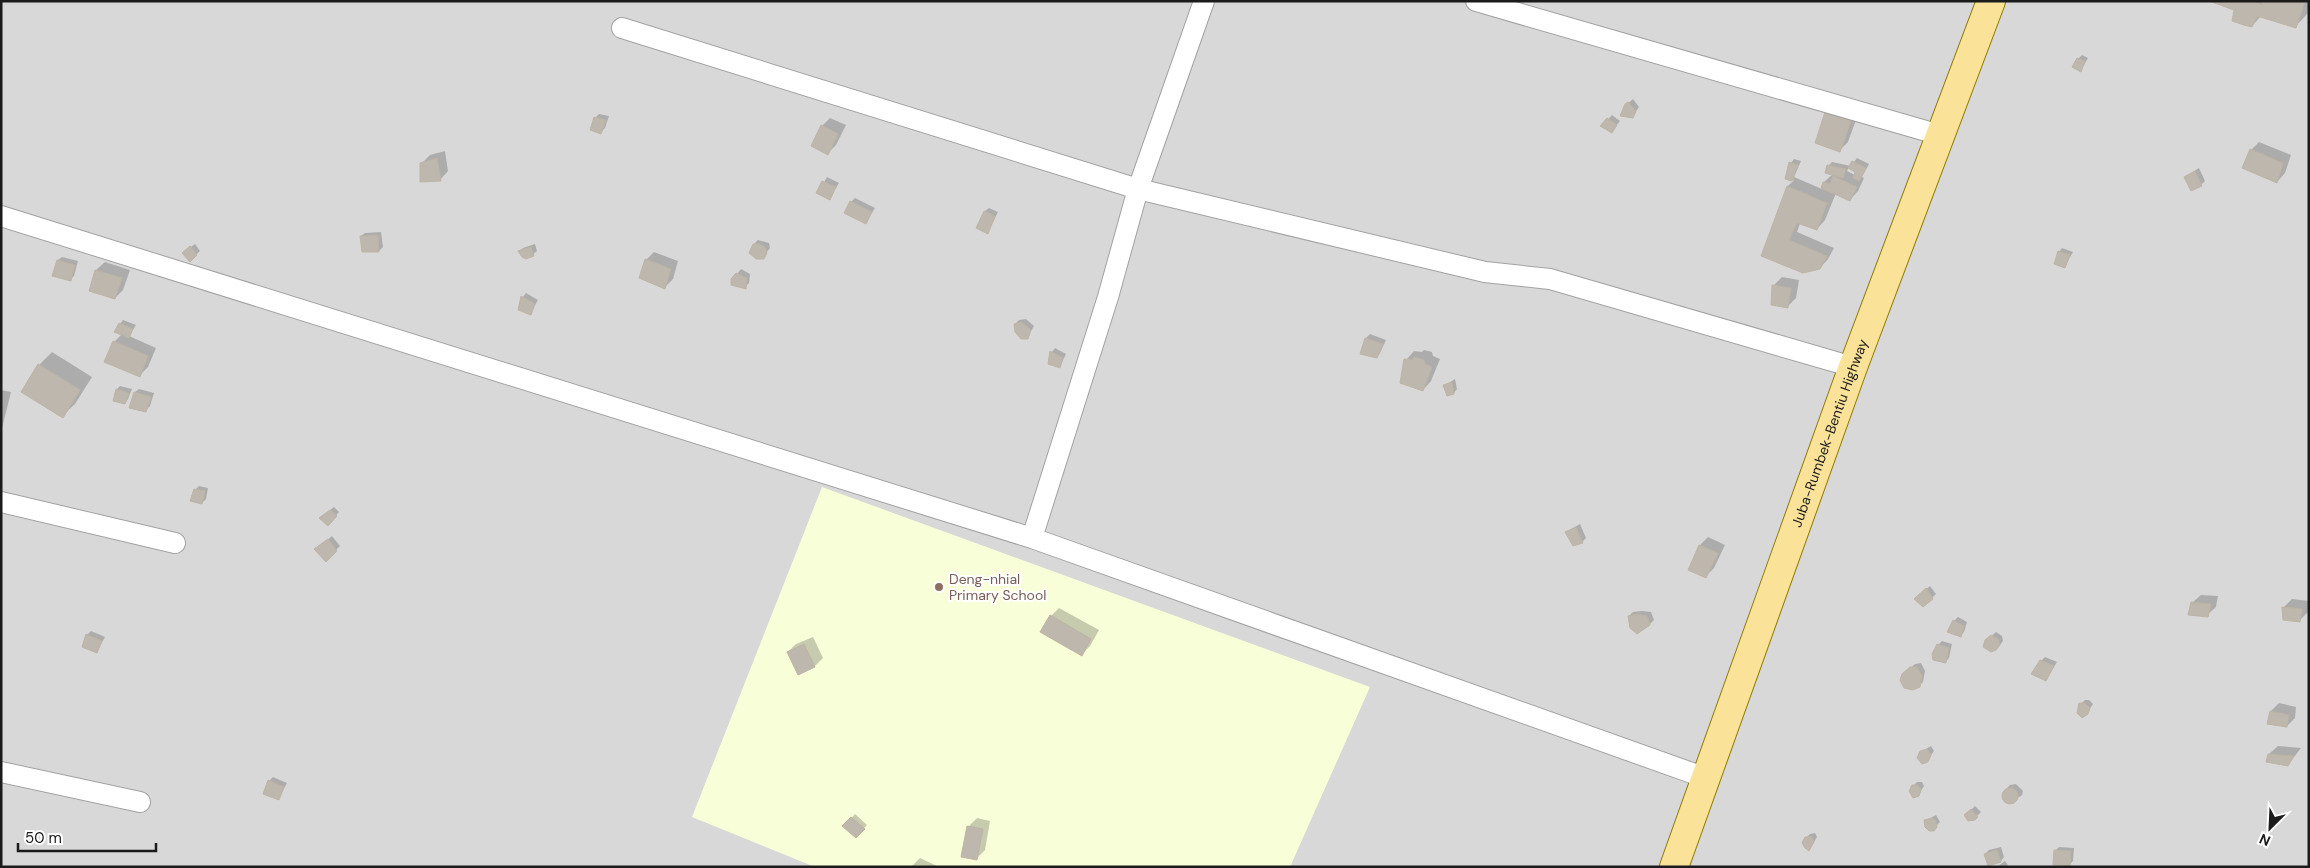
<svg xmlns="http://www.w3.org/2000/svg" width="2310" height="868" viewBox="0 0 2310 868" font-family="'DM Sans',sans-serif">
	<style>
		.residential { fill: #d9d8d8 }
		.education { fill: #f7fed8 }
		.shadow { fill: #0003; fill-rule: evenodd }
		.building { fill: #bdb7ad; stroke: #beb4a4 }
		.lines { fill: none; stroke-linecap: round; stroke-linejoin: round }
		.minor-casing { stroke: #a2a2a2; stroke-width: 22 }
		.primary-casing { stroke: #907c03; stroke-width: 30 }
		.minor { stroke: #fff; stroke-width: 20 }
		.primary { stroke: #fae299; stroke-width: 28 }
		.education-dot { fill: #8d6e63; stroke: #fff; stroke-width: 2 }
		.labels { text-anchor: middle; stroke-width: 4; stroke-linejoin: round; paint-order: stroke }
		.street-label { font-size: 14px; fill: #1b1b1b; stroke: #fff }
		.education-label { font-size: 14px; fill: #785e54; stroke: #fff; text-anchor: start }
	</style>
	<rect width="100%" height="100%" fill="#edebe1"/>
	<path class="residential" d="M1 1H2309V867H1Z"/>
	<path class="education" d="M822 487 1370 687 1290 867H815L692 817Z"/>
	<path class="shadow" d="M2213 1H2309V12L2295 27 2261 16 2252 26 2235 9Z
		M2082 55 2088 58 2081 70 2078 59Z
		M1633 99 1639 107 1632 117 1626 105Z
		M1860 109 1848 142 1839 151 1826 113Z
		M599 114 609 116 605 128 601 132 595 118Z
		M1612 115 1620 121 1612 131 1602 126Z
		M830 118 846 125 836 145 828 153 822 126Z
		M2259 142 2291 155 2285 173 2277 182 2251 150Z
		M445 151 448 171 440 180 421 164 430 155Z
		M1857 158 1869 164 1862 177 1864 178 1858 191 1850 200 1836 193 1825 220 1817 229 1800 223 1797 232 1834 248 1828 259 1820 268 1763 255 1788 186 1794 180 1787 178 1791 163 1794 159 1801 161 1794 177 1822 189 1824 182 1833 174 1828 166 1832 162 1851 166ZM1849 167 1857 171 1855 175 1847 171Z
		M2199 168 2205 181 2201 185 2185 177Z
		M827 177 839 183 830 198 818 193Z
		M855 198 875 208 866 222 851 202Z
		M989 208 998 212 988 232 985 211Z
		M381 232 383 247 379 251H363L361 236 365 233Z
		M758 240 769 243 770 248 763 257 754 244Z
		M195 244 200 251 190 260 188 249Z
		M535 244 537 251 533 254 519 251 523 248Z
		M2062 248 2073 252 2065 266 2059 252Z
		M654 252 678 261 673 279 665 287 646 260Z
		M62 257 78 261 74 276 70 280 58 260Z
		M105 262 130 270 123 290 115 298 90 290 96 270Z
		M741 269 750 274 749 283 745 287 732 280Z
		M1782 277 1799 280 1796 298 1787 307 1773 286Z
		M526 293 538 300 530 314 519 309 523 297Z
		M1026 319 1034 326 1027 338 1015 324 1019 320Z
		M123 320 136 325 129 336 156 348 148 367 140 375 114 342 122 334 120 324Z
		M1370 334 1386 340 1380 353 1377 357 1361 353 1366 338Z
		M1055 348 1066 354 1060 366 1052 352Z
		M1424 350 1432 352 1433 356 1440 359 1431 381 1423 390 1406 360 1414 351 1422 352Z
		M52 352 92 377 75 404 62 416 22 392 39 365Z
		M1455 379 1457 389 1454 393 1444 386Z
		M120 386 132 389 128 399 125 403 117 389Z
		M139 389 154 393 150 406 146 410 135 392Z
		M1 390 11 392 1 432Z
		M199 486 208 488 206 499 202 503 195 490Z
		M334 507 339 512 328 524 321 517Z
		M1580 524 1586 538 1582 542 1566 532Z
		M332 536 340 546 326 560 320 546Z
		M1708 537 1725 545 1714 568 1705 577 1690 569 1700 545Z
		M1930 586 1936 594 1932 598 1919 595Z
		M2201 595 2218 596 2216 607 2207 615 2192 603Z
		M2292 599 2309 601 2308 612 2300 620 2284 619V607Z
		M1059 608 1099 630 1090 646 1082 654 1051 616Z
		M1642 611 1651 612 1654 620 1650 624 1629 616 1633 612Z
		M1958 617 1967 622 1964 632 1960 636 1954 621Z
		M91 631 105 637 97 651 87 635Z
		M1996 632 2002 636 2003 641 2000 645 1986 641Z
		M813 637 823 658 815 666 788 652 796 644Z
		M1942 641 1952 644 1949 658 1945 662 1938 645Z
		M2045 657 2057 662 2046 679 2041 661Z
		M1921 663 1925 671 1923 682 1919 686 1907 671 1915 664Z
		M2085 700H2089L2093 704 2087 713 2081 704Z
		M2279 703 2296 707 2295 718 2287 726 2271 711Z
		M1931 746 1934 751 1927 761 1921 752Z
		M2278 746 2301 748 2288 765 2269 754Z
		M273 777 287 783 278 799 269 781Z
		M1917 782H1922L1924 786 1918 795 1913 786Z
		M2016 784 2023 791 2022 795 2012 802 2007 801 2002 797 2006 789 2010 785Z
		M1975 806 1981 812 1974 819 1966 815Z
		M855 814 867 825 856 836 844 826Z
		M1936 815 1940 822 1933 829 1925 821Z
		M977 818 990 821 985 850 976 859 968 827Z
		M1815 833 1817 837 1809 850 1806 838 1810 834Z
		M2001 847 2004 857 2001 861 1989 864 1985 854 1989 850Z
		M2059 847 2074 848 2073 861 2069 865 2055 851Z
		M920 858 939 867H911Z
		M2005 861 2009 867H1997L1998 866Z"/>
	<path class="building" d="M2209 1H2251L2262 5 2263 1H2305L2296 28 2257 16 2252 27 2244 25 2232 21 2234 10Z
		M2077 58 2085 61 2081 72 2072 67Z
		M1628 102 1636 111 1633 118 1620 116 1625 104Z
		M1825 112 1852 118 1840 152 1815 143Z
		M594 117 606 120 601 134 590 130Z
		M1607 118 1617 125 1612 133 1600 126Z
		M821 125 838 134 828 155 811 146Z
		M2250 149 2283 163 2277 183 2242 168Z
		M437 158 441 181 420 182V163Z
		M1852 161 1866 168 1859 181 1853 178 1855 172 1848 168Z
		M1789 162 1798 165 1792 181 1785 179Z
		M1827 165 1846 169 1843 178 1825 173Z
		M2195 171 2202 186 2191 191 2184 177Z
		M1833 176 1857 187 1850 201 1821 188 1823 182 1830 184Z
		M822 181 836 187 830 200 816 193Z
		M1787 186 1827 203 1817 230 1797 223 1789 240 1827 256 1820 269 1803 273 1761 256Z
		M850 201 872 212 866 224 844 213Z
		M984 211 995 216 988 234 976 228Z
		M378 235 379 252H362L360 236Z
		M753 244H760L765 247 767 253 764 259H756L749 253Z
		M190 246 197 255 190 262 182 253Z
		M531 247 534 256 526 259 522 257 518 251Z
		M2058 251 2070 255 2065 268 2054 264Z
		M645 259 671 269 665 289 639 278Z
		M57 260 75 265 71 281 52 276Z
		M95 270 122 278 115 299 89 291Z
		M736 273 747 278 746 289 731 285V279Z
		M1772 285 1791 288 1788 308 1771 305Z
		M521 296 535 304 531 315 518 310Z
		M1021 322 1031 330 1028 339H1021L1015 332 1014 324Z
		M119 323 133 329 129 338 114 332Z
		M1365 338 1383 344 1377 358 1360 354Z
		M113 341 148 356 140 377 104 362Z
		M1050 351 1063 358 1060 368 1048 364Z
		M1414 357 1424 360 1425 364 1432 367 1423 391 1400 383 1404 359 1413 360Z
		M38 364 80 390 63 418 21 392Z
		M1452 382 1454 394 1447 396 1443 385Z
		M116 389 129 393 125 404 113 401Z
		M134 392 151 397 146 412 129 408Z
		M194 489 205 491 202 504 190 501Z
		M330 510 337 516 328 526 319 518Z
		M1576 527 1583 543 1573 546 1565 532Z
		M328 539 337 551 326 562 314 549Z
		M1699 545 1718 553 1706 578 1688 570Z
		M1926 588 1933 599 1923 607 1914 599Z
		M2191 602 2211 604 2208 617 2188 615Z
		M2282 607 2302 609 2300 622 2283 620Z
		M1637 614 1647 616 1650 625 1637 634 1630 628 1628 616Z
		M1050 615 1091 639 1082 656 1040 632Z
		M1953 620 1964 626 1961 637 1947 632Z
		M86 634 102 641 97 653 82 647Z
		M1991 635 1998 639 2000 645 1996 650 1991 652 1983 647 1985 640Z
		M804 644 815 667 798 675 787 652Z
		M1937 644 1949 648 1946 663 1933 660 1932 654Z
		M2040 660 2054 666 2046 681 2031 674Z
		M1910 667H1917L1922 676 1920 687 1913 690 1904 688 1900 680 1902 674Z
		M2079 703H2085L2090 708 2088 714 2082 718 2077 713Z
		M2270 711 2289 715 2287 727 2267 724Z
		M1927 749 1931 755 1928 762 1922 764 1917 758 1920 751Z
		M2268 754 2294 756 2288 766 2266 762Z
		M268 780 284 787 279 800 263 794Z
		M1912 785H1918L1921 790 1919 796 1913 798 1909 791Z
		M2002 796a8 8 0 1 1 16 0a8 8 0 1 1-16 0Z
		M1971 809 1978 817 1975 820 1968 821 1964 815Z
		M851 817 865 829 856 838 842 826Z
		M1932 818 1936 821 1937 827 1934 831H1929L1925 827 1924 820Z
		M967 826 983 829 977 860 961 857Z
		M1805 837H1812L1814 842 1809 851 1805 848 1802 843Z
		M1997 850 2001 862 1988 866 1984 854Z
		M2054 850 2071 851 2070 866 2053 865Z"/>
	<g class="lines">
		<g class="minor-casing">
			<path id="minor" d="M1476 1 1940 135
				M622 28 1138 189 1485 272 1550 279 1853 367
				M1 216 1032 538 1706 778
				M1 502 175 543
				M1032 538 1108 297 1138 189 1204 1
				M1 772 140 802"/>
		</g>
		<g class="primary-casing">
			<g id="primary">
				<path id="s1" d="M1674 867 1853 367 1991 1"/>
			</g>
		</g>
		<use href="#minor" class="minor"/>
		<use href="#primary" class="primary"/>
	</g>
	<circle class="education-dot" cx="939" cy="587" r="5"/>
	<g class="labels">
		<g class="street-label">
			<text dy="5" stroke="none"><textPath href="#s1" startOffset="461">Juba-Rumbek-Bentiu Highway</textPath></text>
		</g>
		<g class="education-label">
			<text x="949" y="584">Deng-nhial<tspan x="949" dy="16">Primary School</tspan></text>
		</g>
	</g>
	<rect width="2310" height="868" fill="none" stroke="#1b1b1b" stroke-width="5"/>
	<g transform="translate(2270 828) rotate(204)" stroke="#ffffff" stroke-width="4" paint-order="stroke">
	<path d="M0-4L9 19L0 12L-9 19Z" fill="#1b1b1b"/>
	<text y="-8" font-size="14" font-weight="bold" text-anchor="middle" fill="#1b1b1b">N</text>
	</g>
	<path d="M18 843v8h138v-8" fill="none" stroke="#1b1b1b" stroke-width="2.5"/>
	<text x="25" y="843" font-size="15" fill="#1b1b1b" stroke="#ffffff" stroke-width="4" paint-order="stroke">50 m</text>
</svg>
